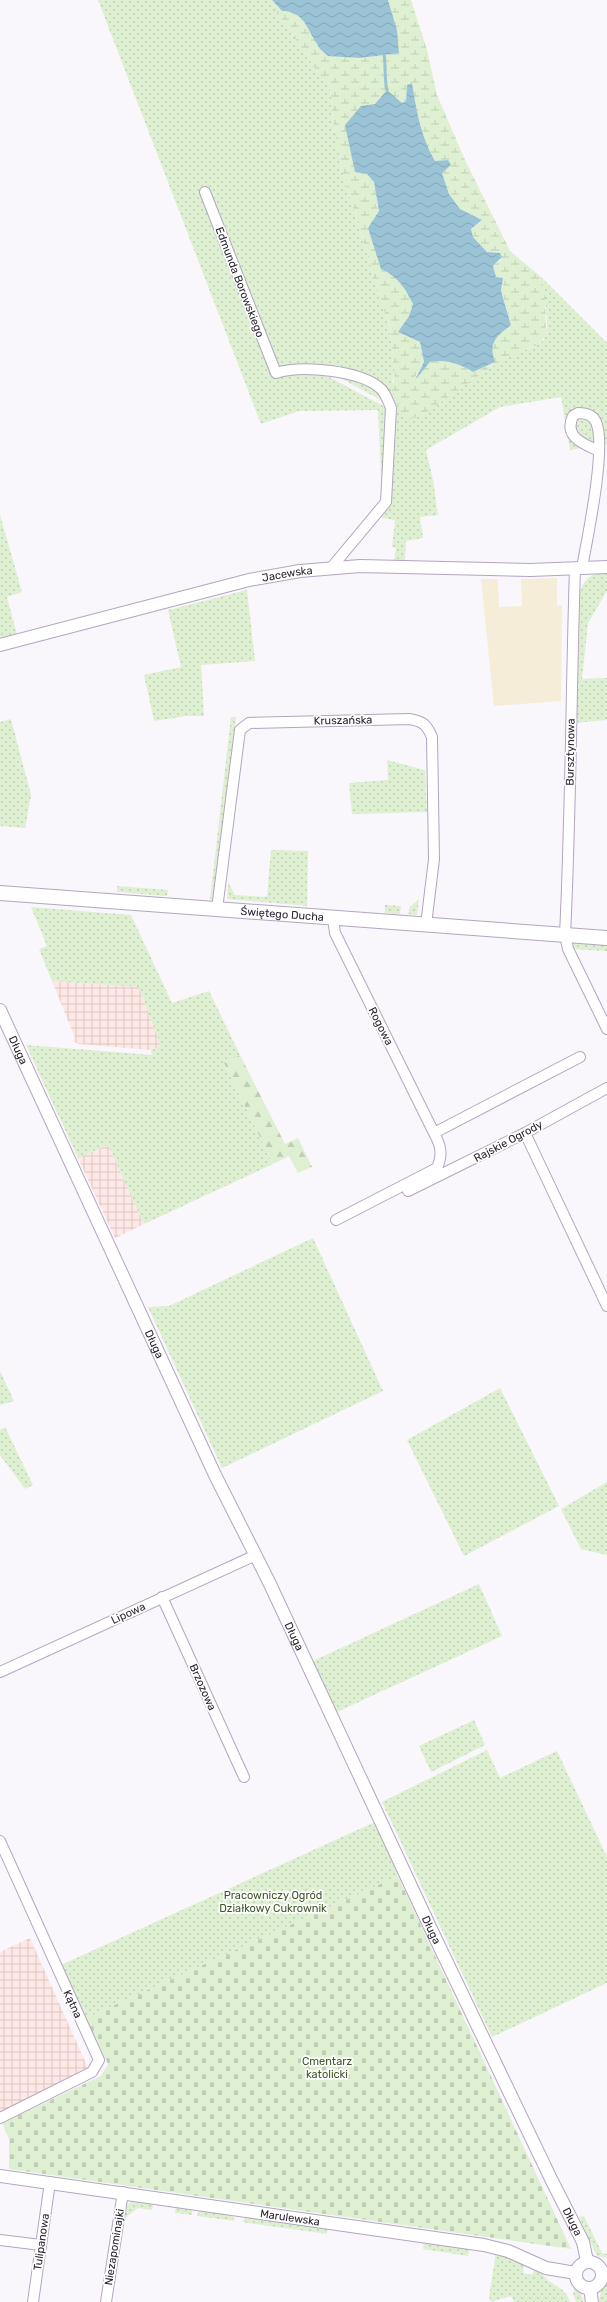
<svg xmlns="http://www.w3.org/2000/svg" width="607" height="2302" viewBox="0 0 607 2302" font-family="Rubik,sans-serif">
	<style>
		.commercial { fill: #f6edd8 }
		.industrial { fill: url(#industrial-grid) }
		.green { fill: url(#green-dots) }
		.forest { fill: url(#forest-firs) }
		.wetland { fill: url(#wetland-marsh); fill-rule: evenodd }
		.cemetery { fill: url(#cemetery-stones) }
		.water { fill: url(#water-waves) }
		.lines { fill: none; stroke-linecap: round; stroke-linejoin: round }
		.stream { stroke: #9bc3d6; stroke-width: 3 }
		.minor-casing { stroke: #b3a5c1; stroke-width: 12 }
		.tertiary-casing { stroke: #b3a5c1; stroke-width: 14 }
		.secondary-casing { stroke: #b3a5c1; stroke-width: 16 }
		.minor { stroke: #fff; stroke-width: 10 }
		.tertiary { stroke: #fff; stroke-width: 12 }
		.secondary { stroke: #fff; stroke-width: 14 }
		.labels { text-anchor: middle; stroke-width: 3.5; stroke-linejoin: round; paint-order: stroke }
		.street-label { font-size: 11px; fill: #2a2430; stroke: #fff }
		.park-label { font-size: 11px; fill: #3d5727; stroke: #fff }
	</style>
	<defs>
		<pattern id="industrial-grid" width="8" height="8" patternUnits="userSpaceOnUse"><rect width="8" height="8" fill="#fee8e5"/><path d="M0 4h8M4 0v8" fill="none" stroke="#dac7c5"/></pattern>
		<pattern id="green-dots" width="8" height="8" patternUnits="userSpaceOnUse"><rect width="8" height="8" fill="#def0d1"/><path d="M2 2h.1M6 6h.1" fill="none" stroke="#bfceb4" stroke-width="1.8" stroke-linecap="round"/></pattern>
		<pattern id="forest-firs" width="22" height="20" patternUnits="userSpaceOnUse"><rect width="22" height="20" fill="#def0d1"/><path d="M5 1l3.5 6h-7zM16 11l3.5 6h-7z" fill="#bfceb4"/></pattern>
		<pattern id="wetland-marsh" width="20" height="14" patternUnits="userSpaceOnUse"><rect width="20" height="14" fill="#def0d1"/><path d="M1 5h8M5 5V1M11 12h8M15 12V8" fill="none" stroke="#bfceb4"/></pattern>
		<pattern id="cemetery-stones" width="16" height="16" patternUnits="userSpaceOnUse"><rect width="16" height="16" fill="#def0d1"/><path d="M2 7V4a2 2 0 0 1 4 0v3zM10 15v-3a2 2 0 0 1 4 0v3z" fill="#bfceb4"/></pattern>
		<pattern id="water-waves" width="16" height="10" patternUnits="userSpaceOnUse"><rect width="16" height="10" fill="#9bc3d6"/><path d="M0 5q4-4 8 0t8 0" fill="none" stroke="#86a7b8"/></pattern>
	</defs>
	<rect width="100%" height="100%" fill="#f9f6fc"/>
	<path class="commercial" d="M557 578V605H562L561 701 494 706 481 579H498L499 607 522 606 521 579Z"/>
	<path class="industrial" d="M52 981 139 987 161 1046 151 1050 79 1044 72 1041 75 1038Z
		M108 1145 144 1224 115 1238 78 1158Z
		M30 1938 88 2068 0 2113V1952Z"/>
	<path class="green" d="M98 0H269L330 90 334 129 343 174 390 330 395 372 392 382 420 417C451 395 482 371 516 353 526 348 542 348 546 334 549 322 544 290 541 277L607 343V444L595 452 587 447 570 450 561 397 500 407 426 450 433 480 438 515 420 517 423 538 406 541 405 560H394L396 548 392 547 395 520 382 518 388 503 393 407 372 379 309 366H283L286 374 307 373 329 377 389 409 382 499 378 410 299 411 261 424Z
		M335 375C359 378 373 383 386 403Z
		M0 515 22 592 7 597 17 635 0 639Z
		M607 571V591L588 623 582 679 607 678V720L574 723 579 596C583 579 590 574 607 571Z
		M247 590 255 661 201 665 204 716H187L154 721 144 675 181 667 168 610Z
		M231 717H236L214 900H210Z
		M11 719 31 795 25 828 0 826V722Z
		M387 760 425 770 427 812 352 814 349 783 388 780Z
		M271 850 308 851 307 906 227 899 228 882 235 895 267 897Z
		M117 886 168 890 167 896 117 892Z
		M419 899 417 915 408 914 410 907Z
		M385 905 401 906 400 914 385 913Z
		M31 907 131 915 172 1003 209 991 240 1055 224 1063 273 1164 144 1224 108 1145 78 1158 26 1045 152 1055 151 1050 161 1046 139 987 52 981 39 949 47 946Z
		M577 941 607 943V951L571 949V944Z
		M313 1238 383 1391 222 1468 148 1307 169 1306Z
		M0 1371 14 1401 0 1405Z
		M500 1388 559 1506 464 1556 407 1440Z
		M5 1427 33 1485 25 1489 0 1455V1430Z
		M607 1482V1555L581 1549 561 1509Z
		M479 1584 502 1636 337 1712 313 1661Z
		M474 1720 485 1745 431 1772 419 1746Z
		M487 1750 500 1778 557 1751 607 1857V1983L492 2037 382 1802Z
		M375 1822 398 1876 86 2018 61 1965Z
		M135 2199 154 2202 152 2210 138 2208 125 2218 126 2206Z
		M176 2205 189 2207 192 2209V2215L175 2213Z
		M200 2209 232 2214 235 2221 197 2216Z
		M247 2215 327 2228V2234L242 2222Z
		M584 2216 602 2253 607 2254V2258L597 2256 579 2217Z
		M424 2241 470 2248 468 2256 423 2249Z
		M501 2253 524 2265 523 2273 532 2275 534 2270 536 2269C541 2272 544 2277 548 2280 558 2288 565 2288 570 2302H514L511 2296 491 2302 489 2297 495 2259V2255Z
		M607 2281V2302H599L601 2289Z
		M574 2289 580 2291 584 2302H576L573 2294Z"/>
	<path class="forest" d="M240 1055 285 1144 298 1138 312 1167 298 1173 289 1156 273 1164 224 1063Z"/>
	<path class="wetland" d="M269 0H272L282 11C302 12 310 28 317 45 333 50 357 65 373 55 382 50 390 37 397 30L388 0H411L427 50 437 95 465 160 510 251 541 277 545 292 546 335 538 345 518 352 488 369 420 417 404 419 392 391 395 372 390 330 343 174 334 129 330 90ZM412 83 415 106 427 147 442 173 449 194 460 209 482 220 471 230 473 237 487 252 500 253 501 260 493 266 496 277 503 285 501 291 511 324C494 338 489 341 494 363L473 372C463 366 440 354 429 363 424 367 419 374 414 379L424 363 420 342 398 332 409 316 413 304 405 288 392 273 368 228 379 211 374 182 367 174 361 106C375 104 395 107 406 101L407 85Z"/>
	<path class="cemetery" d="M398 1876 571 2249 9 2169V2139L2 2123 101 2076 108 2064 86 2018Z"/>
	<path class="water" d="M272 0H388L397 30 399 53 360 58 328 56C324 52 319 49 317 44 307 29 305 12 282 11Z
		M412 83C416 109 421 138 435 161L448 160 451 165 442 173 449 194 460 209 482 220 471 229 473 237 487 252 500 253 502 257 493 266 496 277 503 278 501 291 511 325C496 337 488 342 495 362L473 372C460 364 446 359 430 362L415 380 424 362 420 342 398 332 409 316 413 304C405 288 398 276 381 269L368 228 379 211 374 182 367 174 355 172 345 125 361 106 375 104 387 90 402 103 406 101 407 85Z"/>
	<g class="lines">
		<path class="stream" d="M384 54C386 66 384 79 387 90"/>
		<g class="minor-casing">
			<path id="minor" d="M205 192 276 373C301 365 361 370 381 389 386 394 388 401 391 408L386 502 331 568
				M575 568C571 691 571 813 565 935L568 949 607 1029
				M582 568C587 539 607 447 596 422 593 415 586 413 578 413L573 416C563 437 584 444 599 451
				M217 909 240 730 249 723 409 719C423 721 427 725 432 737L434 859 426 925
				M333 918 335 933 434 1133 580 1057
				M525 1133 607 1306
				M408 1191 525 1133 607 1088
				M336 1220 437 1168C443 1154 441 1146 434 1133
				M162 1597 244 1777
				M0 1672 256 1555
				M0 1841 99 2060 92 2072 0 2118
				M0 2240 41 2245
				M602 2273 607 2272
				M33 2302 50 2182
				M106 2302 123 2192"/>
		</g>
		<g class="tertiary-casing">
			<g id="tertiary">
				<path id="s1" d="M0 645 249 580 300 571 360 566 530 570 607 567"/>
				<path id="s2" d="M0 1010 215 1475 269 1582 431 1929 552 2181 583 2242 587 2261"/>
				<path id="s3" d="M0 2176 484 2245 508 2251 546 2268 576 2273"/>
				<circle cx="589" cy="2275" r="13"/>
				<path d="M590 2288 592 2302"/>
			</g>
		</g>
		<g class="secondary-casing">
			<g id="secondary">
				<path id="s4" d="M0 893 607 938"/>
			</g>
		</g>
		<use href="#minor" class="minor"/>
		<use href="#tertiary" class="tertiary"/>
		<use href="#secondary" class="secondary"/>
	</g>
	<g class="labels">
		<g class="street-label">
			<text transform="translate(240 282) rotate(69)" y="4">Edmunda Borowskiego</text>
			<text dy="4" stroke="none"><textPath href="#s1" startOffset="296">Jacewska</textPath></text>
			<text transform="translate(343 720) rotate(-1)" y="4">Kruszańska</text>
			<text transform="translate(570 752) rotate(-89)" y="4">Bursztynowa</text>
			<text dy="4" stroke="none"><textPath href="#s4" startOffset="283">Świętego Ducha</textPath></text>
			<text transform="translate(381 1026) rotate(63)" y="4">Rogowa</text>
			<text dy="4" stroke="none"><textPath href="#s2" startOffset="44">Długa</textPath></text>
			<text transform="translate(508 1141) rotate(-28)" y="4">Rajskie Ogrody</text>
			<text dy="4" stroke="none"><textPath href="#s2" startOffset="368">Długa</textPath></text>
			<text transform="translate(128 1613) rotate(-25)" y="4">Lipowa</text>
			<text dy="4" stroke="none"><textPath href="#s2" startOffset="692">Długa</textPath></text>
			<text transform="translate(203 1687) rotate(66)" y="4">Brzozowa</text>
			<text dy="4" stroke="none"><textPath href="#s2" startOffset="1016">Długa</textPath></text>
			<text transform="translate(73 2004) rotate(65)" y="4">Kątna</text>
			<text dy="4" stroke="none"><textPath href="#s3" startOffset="293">Marulewska</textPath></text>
			<text dy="4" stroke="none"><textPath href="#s2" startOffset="1340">Długa</textPath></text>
			<text transform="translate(41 2242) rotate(-82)" y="4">Tulipanowa</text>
			<text transform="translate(114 2247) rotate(-81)" y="4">Niezapominajki</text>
		</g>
		<g class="park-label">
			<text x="273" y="1899">Pracowniczy Ogród<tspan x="273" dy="13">Działkowy Cukrownik</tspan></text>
			<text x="327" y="2065">Cmentarz<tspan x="327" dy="13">katolicki</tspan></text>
		</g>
	</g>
</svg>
